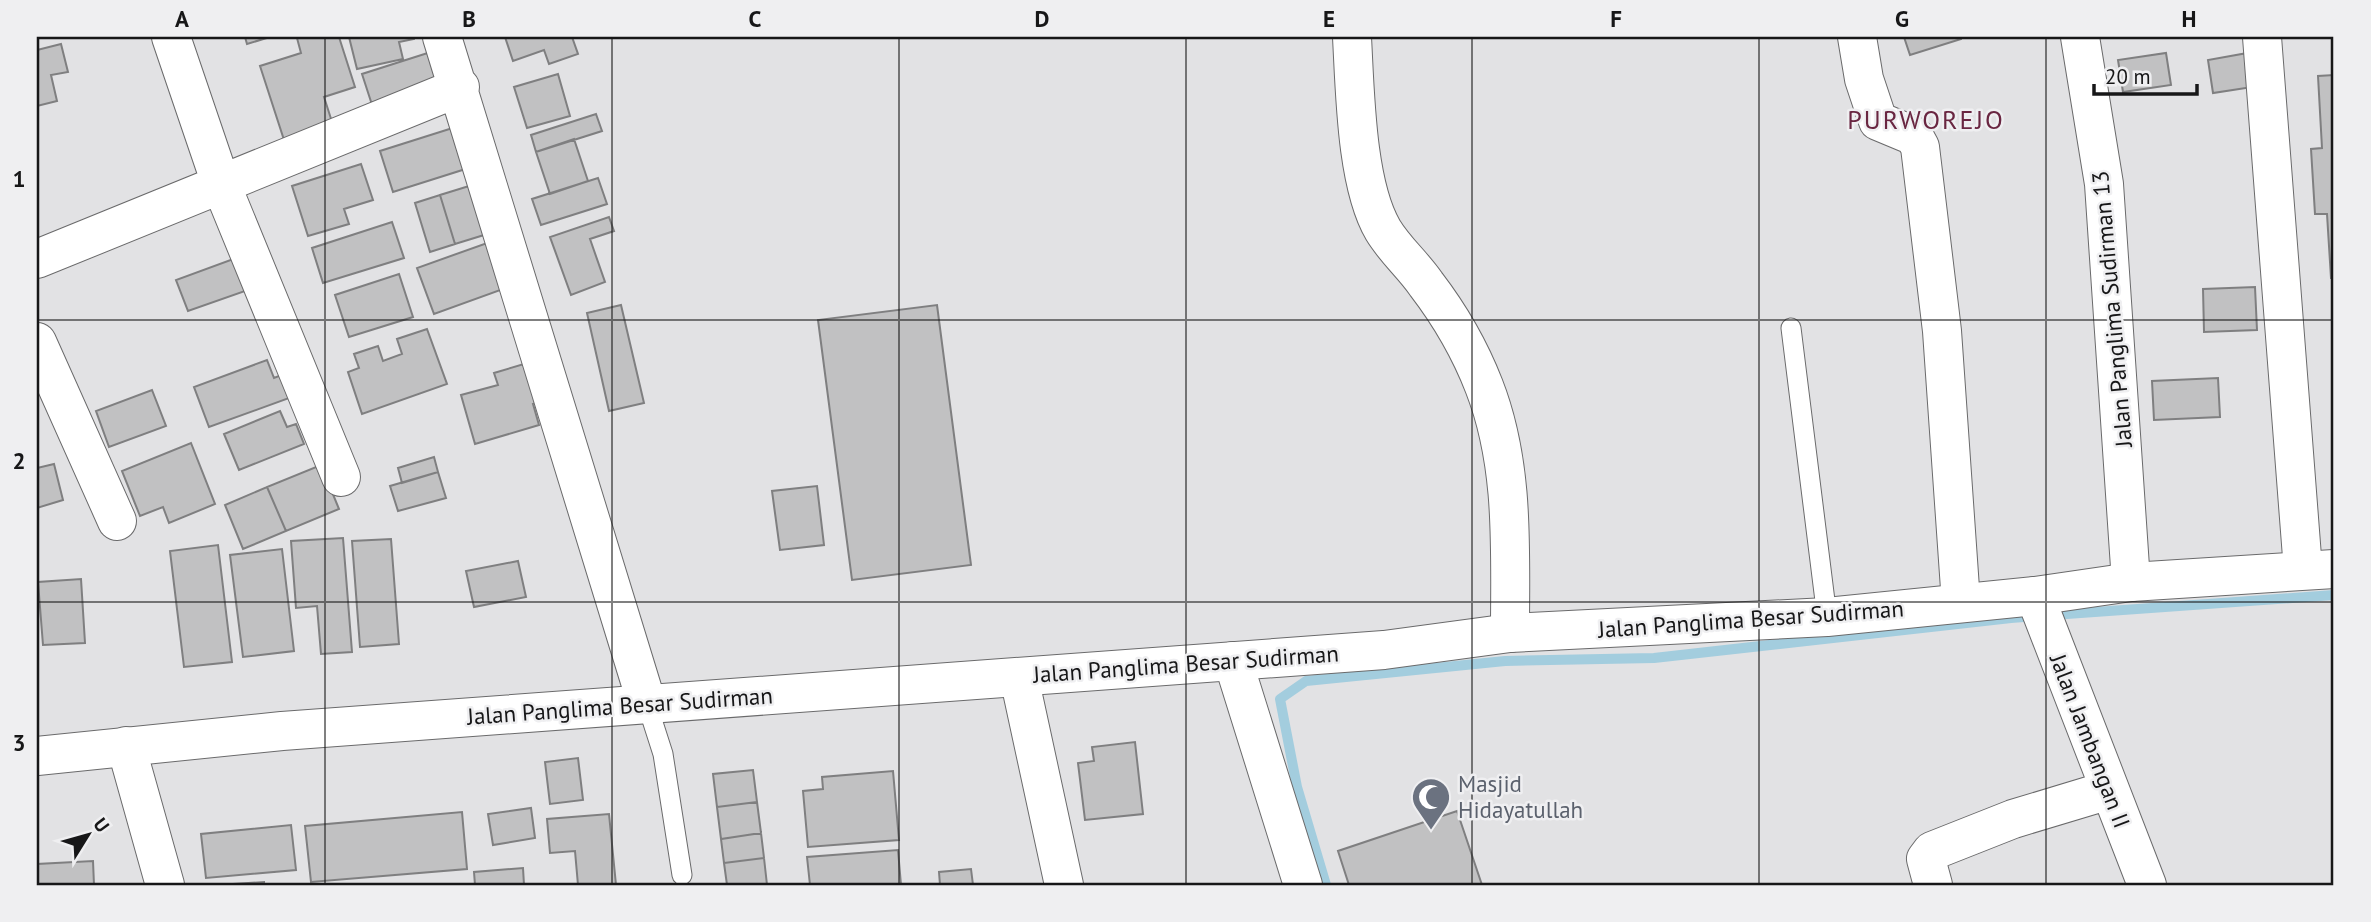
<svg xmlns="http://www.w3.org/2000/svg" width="2371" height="922" viewBox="0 0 2371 922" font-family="'PT Sans',sans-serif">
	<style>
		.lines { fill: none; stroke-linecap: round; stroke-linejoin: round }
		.stream { stroke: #a3cdde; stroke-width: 10 }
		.building { fill: #c1c1c2; stroke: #7f7f80; stroke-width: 2 }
		.lane-casing { stroke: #6a6a6b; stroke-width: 21 }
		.street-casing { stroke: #6a6a6b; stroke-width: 40 }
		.secondary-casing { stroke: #6a6a6b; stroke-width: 40 }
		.primary-casing { stroke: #6a6a6b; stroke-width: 40 }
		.lane { stroke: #fff; stroke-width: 19 }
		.street { stroke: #fff; stroke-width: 38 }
		.secondary { stroke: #fff; stroke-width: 38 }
		.primary { stroke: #fff; stroke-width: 38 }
		.grid { fill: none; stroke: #171718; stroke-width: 2; stroke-opacity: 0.55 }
		.labels { text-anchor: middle; stroke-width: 5; stroke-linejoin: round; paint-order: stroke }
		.street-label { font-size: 23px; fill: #171718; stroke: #efeff1 }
		.worship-label { font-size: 23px; fill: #5b616d; stroke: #efeff1; text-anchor: start }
		.quarter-label { font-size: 26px; letter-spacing: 2px; fill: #692641; stroke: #efeff1 }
		.neatline { fill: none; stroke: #171718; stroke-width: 2.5 }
		.grid-label { font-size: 23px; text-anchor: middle; font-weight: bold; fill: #171718 }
	</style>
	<rect width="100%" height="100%" fill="#e2e2e4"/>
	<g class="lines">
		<path class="stream" d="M1326 885 1297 787 1280 699 1306 681 1505 661 1654 658 2011 618 2334 595"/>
	</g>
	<path class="building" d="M245 37H270L247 44Z
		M339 37 355 87 324 97 334 128 285 143 260 66 301 53 297 38Z
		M349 37H414V39L399 42 403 59 357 69Z
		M505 37H572L578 54 549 64 544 50 513 61Z
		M1904 37H1961V39L1910 55Z
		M61 44 68 72 51 75 57 101 37 106V50Z
		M437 50 449 89 375 114 362 74Z
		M2253 52 2259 86 2213 93 2208 60Z
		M2166 53 2171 85 2123 92 2118 60Z
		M558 74 570 116 527 128 514 87Z
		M2334 75V278H2331L2327 214H2315L2311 149 2322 148 2318 76Z
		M596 114 602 131 536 152 531 135Z
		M462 125 475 166 393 192 380 151Z
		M574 139 588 181 550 194 536 152Z
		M361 164 373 200 344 209 349 224 308 236 292 186Z
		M598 178 607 204 541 225 532 199Z
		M469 186 484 235 455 244 440 195Z
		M440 195 455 244 430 252 415 203Z
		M609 217 614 231 590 239 605 282 571 295 550 237Z
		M392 222 404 258 323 283 312 248Z
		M490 242 506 288 434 314 417 268Z
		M236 258 248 290 188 311 176 280Z
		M399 274 413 317 349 337 335 295Z
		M2255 287 2257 330 2204 332 2203 289Z
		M621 305 644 403 609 411 587 313Z
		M937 305 971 565 852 580 818 320Z
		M427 329 447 384 362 414 348 372 359 368 354 354 378 346 383 361 402 354 397 339Z
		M267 360 274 378 284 374 292 397 209 427 194 387Z
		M534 361 546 400 533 404 539 425 475 444 461 395 498 385 494 373Z
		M2218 378 2220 417 2154 420 2152 381Z
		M152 390 166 426 109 447 96 411Z
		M280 411 287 427 296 424 304 444 239 470 224 434Z
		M191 443 215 504 169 523 163 507 140 516 122 471Z
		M434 457 438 472 402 483 398 468Z
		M54 464 63 500 37 508V468Z
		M321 465 339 509 286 531 267 487Z
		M438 472 446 498 398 511 390 486Z
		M817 486 824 545 780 550 772 491Z
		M267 487 286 531 243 549 225 505Z
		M343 538 352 652 321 654 317 606 296 608 291 541Z
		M391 539 399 644 360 647 352 541Z
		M218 545 232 662 184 667 170 551Z
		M282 549 294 651 243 657 230 555Z
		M518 561 526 597 474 607 466 571Z
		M81 579 85 643 43 645 38 582Z
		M1135 742 1143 814 1085 820 1078 763 1094 761 1092 747Z
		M578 758 583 800 550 804 545 762Z
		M753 770 757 802 717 807 713 774Z
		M893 771 899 840 808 847 803 791 823 789 822 777Z
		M757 802 761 833 721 839 717 807Z
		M531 808 535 838 493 845 488 814Z
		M1457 811 1482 885H1349L1338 851Z
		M462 812 467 869 311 882 305 826Z
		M609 814 616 885H578L575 851 550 853 547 819Z
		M291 825 296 870 206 878 201 834Z
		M761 833 764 858 724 863 721 839Z
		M898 850 901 885H810L807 857Z
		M764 858 767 885H727L724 863Z
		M93 861 94 885H37V864Z
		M523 868 524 885H475L474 872Z
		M971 869 973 885H940L939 872Z
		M264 882V885H217Z"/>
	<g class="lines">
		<g class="lane-casing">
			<path id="lane" d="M1791 328 1827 617
				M647 704 663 754 682 875"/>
		</g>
		<g class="street-casing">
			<path id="street" d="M171 37 221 184 341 477
				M442 37 647 704
				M1352 37C1355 91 1356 184 1383 230 1395 250 1413 265 1426 284 1449 314 1470 350 1484 386 1515 465 1510 550 1510 633
				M1857 37 1864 79 1878 121 1914 136 1920 147 1942 331 1961 603
				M2080 37 2104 184 2131 582
				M2262 37 2303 570
				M37 259 460 87
				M37 342 117 521
				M2035 596 2147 885
				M1019 677 1064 885
				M126 746 165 885
				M1933 885 1926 859 1932 851 2013 819 2109 790"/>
		</g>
		<g class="secondary-casing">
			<path id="secondary" d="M1233 661 1303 885"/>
		</g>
		<g class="primary-casing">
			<path id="primary" d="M37 756 282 731 1384 650 1510 633 1827 617 2035 596 2131 582 2334 569"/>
		</g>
		<use href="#lane" class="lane"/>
		<use href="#street" class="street"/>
		<use href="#secondary" class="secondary"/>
		<use href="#primary" class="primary"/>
	</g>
	<path class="grid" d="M325 37V885M612 37V885M899 37V885M1186 37V885M1472 37V885M1759 37V885M2046 37V885M37 320H2334M37 602H2334"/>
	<defs>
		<g id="mosque-pin" transform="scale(2.0125)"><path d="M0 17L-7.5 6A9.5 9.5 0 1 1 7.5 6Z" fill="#6b7280" stroke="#efeff1"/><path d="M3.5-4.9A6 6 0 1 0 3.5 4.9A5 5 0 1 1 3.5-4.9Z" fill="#fff"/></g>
	</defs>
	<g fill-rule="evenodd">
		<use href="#mosque-pin" x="1431" y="797"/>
	</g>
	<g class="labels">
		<g class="street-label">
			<text transform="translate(2112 309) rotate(-95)" y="8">Jalan Panglima Sudirman 13</text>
			<text transform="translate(1751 619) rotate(-4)" y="8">Jalan Panglima Besar Sudirman</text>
			<text transform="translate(1186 664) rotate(-4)" y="8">Jalan Panglima Besar Sudirman</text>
			<text transform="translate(620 706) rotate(-4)" y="8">Jalan Panglima Besar Sudirman</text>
			<text transform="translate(2090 741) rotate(69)" y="8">Jalan Jambangan II</text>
		</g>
		<g class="worship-label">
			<text x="1458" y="792">Masjid<tspan x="1458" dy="26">Hidayatullah</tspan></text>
		</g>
		<g class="quarter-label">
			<text x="1926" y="129">PURWOREJO</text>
		</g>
	</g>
	<rect width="2371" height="922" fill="none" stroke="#efeff1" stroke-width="77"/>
	<g transform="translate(88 835) rotate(53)" stroke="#efeff1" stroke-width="5" paint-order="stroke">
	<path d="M0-5L12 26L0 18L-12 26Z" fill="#171718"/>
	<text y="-10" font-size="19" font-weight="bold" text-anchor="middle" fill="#171718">U</text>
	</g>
	<path d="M2094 84v10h103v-10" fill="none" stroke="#171718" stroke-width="3.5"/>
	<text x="2105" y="84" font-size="21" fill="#171718" stroke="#efeff1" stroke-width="5" paint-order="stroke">20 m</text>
	<rect x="38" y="38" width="2294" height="846" class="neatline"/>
	<g class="grid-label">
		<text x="182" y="27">A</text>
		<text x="469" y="27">B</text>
		<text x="755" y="27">C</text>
		<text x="1042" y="27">D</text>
		<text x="1329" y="27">E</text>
		<text x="1616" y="27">F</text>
		<text x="1902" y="27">G</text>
		<text x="2189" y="27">H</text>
		<text x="19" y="187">1</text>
		<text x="19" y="469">2</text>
		<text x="19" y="751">3</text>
	</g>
</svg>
